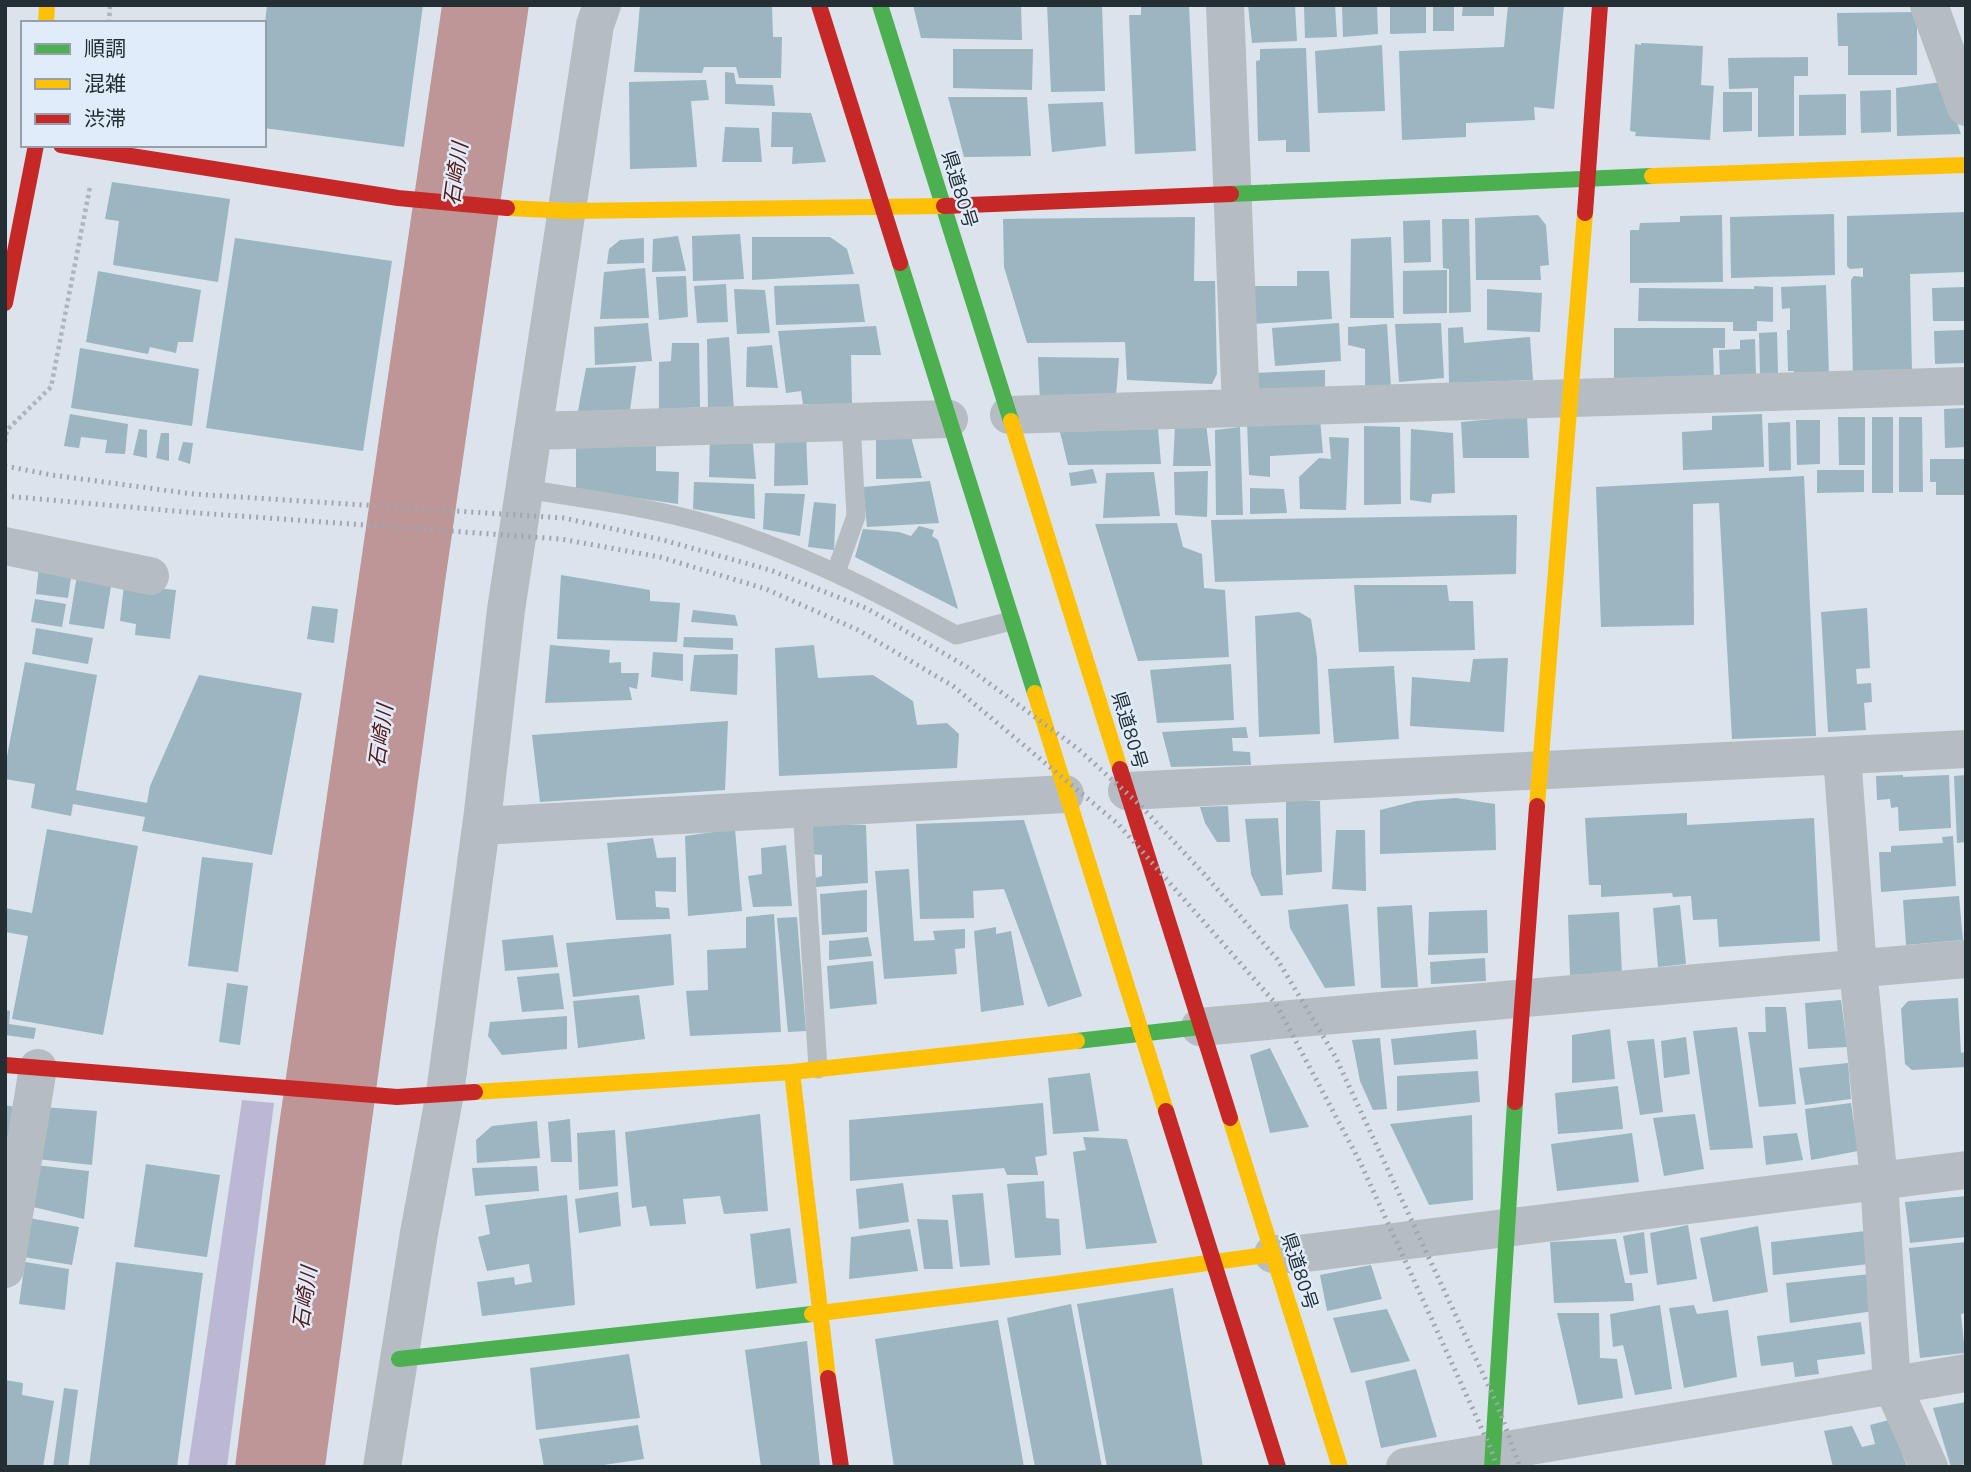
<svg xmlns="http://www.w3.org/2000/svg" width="1971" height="1472" viewBox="0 0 1971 1472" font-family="'Nunito Sans','Noto Sans JP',sans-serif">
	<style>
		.green { fill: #bcb8d4 }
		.water { fill: #be9697 }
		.building { fill: #9bb5c1 }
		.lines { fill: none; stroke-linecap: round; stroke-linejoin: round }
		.path { stroke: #aeb6bc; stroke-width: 4.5; stroke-dasharray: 3.5 3.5; stroke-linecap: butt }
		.lane { stroke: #b5bdc3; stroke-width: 19 }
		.street { stroke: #b5bdc3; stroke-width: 38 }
		.fast { stroke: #4caf50; stroke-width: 16 }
		.slow { stroke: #ffc107; stroke-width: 16 }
		.jam { stroke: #c62828; stroke-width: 16 }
		.rail { stroke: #9fa6ac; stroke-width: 5; stroke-dasharray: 2 5; stroke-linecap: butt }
		.labels { text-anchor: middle; stroke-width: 5; stroke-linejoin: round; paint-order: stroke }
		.street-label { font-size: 19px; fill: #242f34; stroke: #e1ecfa }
		.water-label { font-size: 21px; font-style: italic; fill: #571b17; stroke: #e1ecfa }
	</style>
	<rect width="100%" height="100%" fill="#dbe3ec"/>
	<path class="green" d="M242 1100 274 1103 227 1467H188Z"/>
	<path class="water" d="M442 5H529L445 582 325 1467H235L277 1139Z"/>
	<path class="building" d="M267 5H423L404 147 264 128V31Z
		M640 5H772L773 37H782L781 78H739L736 67H704L702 73 634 72Z
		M913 5H1021L1022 40 921 38Z
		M1047 5H1102L1105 91 1051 92Z
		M1141 5H1189L1196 151 1135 154 1129 15H1141Z
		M1248 5H1295L1297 41 1252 43Z
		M1304 5H1335L1337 37 1305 38Z
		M1342 5H1377L1378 34 1343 37Z
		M1390 5H1426V33L1390 34Z
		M1433 5H1454V31H1433Z
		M1463 5H1494V16H1462Z
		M1508 5H1564L1554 109 1534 107 1535 120 1466 123V137L1402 140 1399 51 1504 47Z
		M1917 12V75H1848V46H1838L1837 13Z
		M1641 43 1703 46 1701 85 1714 86 1710 140 1635 136 1636 132 1630 131 1635 44 1641 45Z
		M1382 45 1385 111 1318 113 1315 51Z
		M1306 48 1310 152H1286V140L1258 141 1256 61 1260 60V49Z
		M953 49H1033L1032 90 953 88Z
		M1808 57V76H1794V136L1758 137V88L1729 89 1728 58Z
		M725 72 734 73 736 84 773 85 775 106 725 104Z
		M706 80 709 100 691 101 697 167 630 169 629 82Z
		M1942 82 1961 134 1897 136 1896 88Z
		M1891 90V132L1861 133 1860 91Z
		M1723 92H1752V131L1723 132Z
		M1846 94V135L1799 136V95Z
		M948 97H1027L1031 156 964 157Z
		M1103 102 1106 146 1052 152 1048 104Z
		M772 112 811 113 826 162 792 164 793 147H771Z
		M725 127 759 128 762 162H722Z
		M112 182 230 199 218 282 113 265 119 221 105 219Z
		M1966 212V272L1910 274 1912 373 1853 377 1851 280 1854 276 1863 277V268L1850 269 1847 266V216Z
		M1834 214 1835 275 1731 278 1730 217Z
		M1538 215 1546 225 1549 265 1540 266 1541 280H1476L1475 218Z
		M1722 215 1723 282 1630 283V230H1639L1640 223 1680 222V216Z
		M1195 217 1194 281H1215L1217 374 1212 384 1127 380 1125 342 1027 343 1004 267 1003 219Z
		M1442 219H1469L1471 312 1449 313V269L1443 268Z
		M1430 220 1431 262 1404 263 1403 221Z
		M740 234 744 279 693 281 692 236Z
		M678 236 686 271 652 272 653 239Z
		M752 237H830L847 249 854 274 752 280Z
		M1391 237 1394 318H1350L1351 239Z
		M235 238 392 261 363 451 206 428Z
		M644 238V263L607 264 609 249 620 240Z
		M645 268 649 318 600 319 604 272Z
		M1447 270V313L1403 314V271Z
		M98 271 201 290 193 342H178L176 353 150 347 148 354 86 342Z
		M1297 271H1329L1332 319 1254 324V286H1297Z
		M686 276 688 317 659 320 656 277Z
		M726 284 728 322 697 323 694 286Z
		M859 284 865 322 776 325 774 286Z
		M1826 285 1829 374 1794 375V371H1788L1787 330H1790V308L1782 309 1781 287Z
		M1754 286 1773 287V322L1757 321V331H1733V322L1638 321 1639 288 1754 289Z
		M1966 287V321H1933L1932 288Z
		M734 289 765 290 770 333 737 334Z
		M1487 289 1542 293 1540 332 1487 330Z
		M648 323 652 361 595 365 594 327Z
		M1339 323 1341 361 1275 366 1272 328Z
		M1441 323 1444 378 1399 382 1395 324Z
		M1387 324 1391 387H1365V349L1348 345V327Z
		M876 326 881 355H851L852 404H803L801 391 786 393 778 331Z
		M1463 327 1464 343 1530 337 1533 380 1449 383 1448 328Z
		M1614 328H1725V348H1713L1714 382 1614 383Z
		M1966 330V363L1935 364 1934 331Z
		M1777 332 1778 373 1760 374 1759 333Z
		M729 337 734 410 708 409 707 339Z
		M1755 339 1756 377 1720 378 1719 350 1740 349V340Z
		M672 343H699L700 407 659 410V362L671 361Z
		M772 345 778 388 746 387 747 347Z
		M80 348 199 369 192 426 71 408Z
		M1038 357 1119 358 1116 397 1040 404Z
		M636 366 629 418 577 416 586 368Z
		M1325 370V395H1257L1255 373Z
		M1966 408V447L1945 448 1944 409Z
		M70 414 128 424 125 454 105 453 107 440 81 437 79 448 64 446Z
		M1762 414 1764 467 1683 470 1682 432 1712 430V416Z
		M1527 416 1529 458H1463L1461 422Z
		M1838 417H1865V465H1839Z
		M1872 417H1893V493H1872Z
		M1899 417H1922L1923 492H1899Z
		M1320 419 1323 453 1270 456V477L1249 475 1247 422Z
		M1796 420H1820V464L1797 465Z
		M1790 422 1791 470 1769 471 1768 423Z
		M1206 423 1211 466H1173L1175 425Z
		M1364 426 1400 427 1401 504 1364 505Z
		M1240 427 1243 515H1216L1215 430Z
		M139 429 147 430V458L133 455Z
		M1158 429 1161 464 1068 465 1060 432Z
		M1411 429 1453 433 1455 493 1432 494 1431 503 1410 500Z
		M161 433H169V461L156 458Z
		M806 433 808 485 774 486 775 434Z
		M910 433 922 478 876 479V434Z
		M752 434 756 479 709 477 710 435Z
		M1329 437 1349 438 1346 510 1300 509 1299 477 1319 458 1331 459Z
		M656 438V471L679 472 678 504 576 489V440Z
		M183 442 193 443 190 464 178 460Z
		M1930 459H1966V495H1936V482H1930Z
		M1093 469 1097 483 1071 486 1069 473Z
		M1817 470H1864V492L1817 493Z
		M1208 471 1207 517 1175 515 1174 472Z
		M1154 472 1160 516 1103 518 1106 473Z
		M1804 476 1816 736 1732 739 1719 503 1693 504 1694 625 1601 627 1596 487Z
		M930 481 939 523 867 527 863 487Z
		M694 482 754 484 755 519 693 509Z
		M1250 488 1284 489 1287 513 1250 514Z
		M765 493 805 494 800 536 763 529Z
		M814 502 836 504 834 550 808 547Z
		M1517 515 1516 574 1215 582 1211 520Z
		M1177 523 1183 547 1202 554 1204 588 1225 590 1229 657 1138 661 1095 524Z
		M919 526 934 530 932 536 938 540 958 609 855 557 863 529 899 532 911 536Z
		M39 566 72 571 68 598 36 594Z
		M77 575 112 580 104 629 69 624Z
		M561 575 650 590V601L680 603 677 642 557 639Z
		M124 585 176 590 170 639 135 635 136 624 120 621Z
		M1354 585H1447L1449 601H1473L1475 650 1359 652Z
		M35 599 66 604 62 627 31 622Z
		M312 606 338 609 334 643 307 639Z
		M1867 608 1870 668 1856 669 1857 684 1871 683 1872 702 1864 703 1866 730 1828 732 1821 612Z
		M693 610 735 615 738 626 691 622Z
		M1299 612 1311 619 1317 657 1320 734 1259 737 1255 616Z
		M36 628 93 638 88 664 32 654Z
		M684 637 733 638V650L683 647Z
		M550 645 610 650 609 663 621 662V673H639L637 689 629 687 632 700 545 703Z
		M814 645 818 678 873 675 913 701 917 725 947 723 959 734 957 768 779 776 775 648Z
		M653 652 683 654V681L651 677Z
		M738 654 737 695 690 691 694 655Z
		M1508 658 1504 732 1410 726 1412 677 1470 682 1473 659Z
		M25 662 97 675 76 790 147 803 150 786 199 675 302 693 272 855 142 831 145 817 73 804 71 816 31 808 35 784 5 779V767Z
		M1231 664 1234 720 1157 723 1150 670Z
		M1394 666 1399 739 1334 743 1328 669Z
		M728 721 725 790 540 802 532 735Z
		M1246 727 1248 738H1232L1233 751 1250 752 1251 765 1171 767 1162 732Z
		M1903 775V777L1949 775 1951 828 1899 831 1898 807 1891 808 1890 799 1877 800 1876 776Z
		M1966 775V842L1957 843 1954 776Z
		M1456 798 1495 804 1496 850 1380 854V810L1416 801Z
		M1286 801H1320L1322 872 1286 875Z
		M1228 806 1230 842H1217L1205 823 1200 807Z
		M1687 813V825L1814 818 1820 941 1719 947 1717 919 1693 920 1691 896 1673 897 1672 893 1601 897V885H1589L1585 818Z
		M1278 818 1283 895 1261 896 1251 874 1245 819Z
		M1024 820 1082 996 1048 1007 1004 889 973 891 974 918 920 919 916 824Z
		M813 824 866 825 868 883 816 887 815 878 822 876V855L811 854Z
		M47 829 138 846 103 1035 12 1019 28 936 5 932V908L32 913Z
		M735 829 742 911 688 916 685 836Z
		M1336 830H1365L1366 891 1332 889Z
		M1953 836 1956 886 1881 892 1879 852H1891V846L1943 843 1942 837Z
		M653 838 657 858 676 857V892L655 891 656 907 669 908 670 919 616 920 607 843Z
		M786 845 792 906 753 907 748 876 762 874 761 848Z
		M202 857 253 863 238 972 188 966Z
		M909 869 914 941 935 940 933 931 965 929V948L955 949 957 974 884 979 875 871Z
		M867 890V932L822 935 820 894Z
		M1959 896 1963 940 1906 945 1903 900Z
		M1348 904 1355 986 1325 988 1290 928 1288 910Z
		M1412 905 1418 987 1381 988 1377 907Z
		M1680 905 1686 964 1658 967 1653 908Z
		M1487 910 1488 953 1428 955 1429 912Z
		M1619 912 1622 973 1570 975 1568 915Z
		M774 914 781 1032 690 1036 686 991 708 990 707 950 746 948V917Z
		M797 917 806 1031 788 1032 777 918Z
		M996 927V934L1011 931 1024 1005 981 1012 974 931Z
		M671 934 674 985 573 997 566 943Z
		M553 935 558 967 505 971 502 940Z
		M868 937 872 956 829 960V941Z
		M1485 958 1486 981 1431 984 1430 962Z
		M873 961 877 1004 830 1009 827 966Z
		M559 973 564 1009 522 1012 517 977Z
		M227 983 248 986 240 1045 219 1042Z
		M639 995 645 1039 578 1048 573 1001Z
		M1958 998 1961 1053 1966 1052V1067L1912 1070 1905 1064 1901 1009 1908 1001Z
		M1841 1000 1847 1047 1808 1049 1805 1003Z
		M1765 1007H1786L1796 1104 1759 1107 1748 1032H1766Z
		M5 1010 10 1011 9 1024 36 1028 34 1039 5 1035Z
		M567 1016V1049L502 1055 488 1036 490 1022Z
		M1737 1027 1753 1148 1710 1150 1693 1031Z
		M1610 1029 1615 1079 1572 1083V1035Z
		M1476 1030 1478 1059 1394 1065 1391 1039Z
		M1686 1037 1690 1074 1664 1078 1661 1041Z
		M1380 1038 1387 1109 1373 1110 1360 1081 1352 1040Z
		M1654 1039 1663 1112 1640 1115 1627 1041Z
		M1270 1048 1309 1127 1270 1133 1250 1055Z
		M1848 1063 1851 1099 1805 1105 1799 1068Z
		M1478 1071 1480 1102 1397 1111V1076Z
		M1090 1073 1099 1131 1053 1134 1048 1078Z
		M1618 1086 1623 1129 1558 1134 1555 1093Z
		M1043 1103 1047 1155 1035 1157 1038 1175H1007L1004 1168 850 1181 849 1120Z
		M1851 1103 1858 1151 1811 1160 1805 1109Z
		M5 1105 15 1107 5 1168Z
		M43 1107 97 1111 92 1165 37 1159Z
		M760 1114 768 1211 724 1214 720 1196 683 1199 686 1224 650 1226 646 1206 632 1208 625 1132Z
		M1695 1114 1704 1169 1664 1176 1653 1118Z
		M1472 1115 1473 1200 1429 1205 1390 1124Z
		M570 1119 572 1162H551L548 1122Z
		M537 1121 540 1158 477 1163 476 1140 492 1126Z
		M615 1130 618 1186 579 1190 577 1133Z
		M1632 1133 1639 1182 1557 1191 1551 1144Z
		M1797 1133 1803 1160 1766 1165 1763 1136Z
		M1083 1137 1127 1139 1157 1243 1086 1249 1073 1152 1086 1150Z
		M146 1164 220 1175 207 1257 134 1247Z
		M35 1165 89 1171 84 1219 29 1206Z
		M537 1166 539 1191 475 1196 472 1168Z
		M1044 1181 1046 1218 1059 1219 1061 1255 1015 1258 1007 1184Z
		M903 1183 909 1222 859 1229 856 1189Z
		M618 1192 621 1226 579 1233 575 1199Z
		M983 1193 990 1265 960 1267 952 1195Z
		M567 1195 575 1305 482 1316 477 1282 514 1277 515 1285 532 1282 529 1264 487 1271 478 1237 490 1234 485 1205Z
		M1966 1196V1237L1910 1243 1905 1202Z
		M29 1218 79 1227 72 1265 18 1256Z
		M917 1219 948 1220 953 1269H924Z
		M1688 1225 1697 1279 1657 1285 1650 1233Z
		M1758 1226 1768 1292 1713 1302 1700 1238Z
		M790 1228 797 1283 756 1289 750 1234Z
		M910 1229 918 1271 849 1279 851 1237Z
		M1866 1231 1869 1264 1773 1275 1771 1242Z
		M1644 1232 1648 1273 1630 1275 1623 1236Z
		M1616 1239 1625 1283H1632L1634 1301 1554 1303 1550 1242Z
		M1966 1242V1313L1961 1314 1965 1353 1920 1358 1909 1248Z
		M25 1262 69 1269 65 1310 19 1304Z
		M116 1262 203 1273 177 1467H89Z
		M1371 1265 1382 1299 1327 1311 1320 1275Z
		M1870 1274 1874 1311 1790 1323 1786 1283Z
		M1173 1288 1203 1467H1107L1077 1304Z
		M1071 1304 1102 1467H1035L1007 1318Z
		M1660 1305 1672 1389 1635 1395 1623 1345 1613 1347 1610 1314Z
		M1694 1305 1697 1314 1728 1310 1737 1377 1684 1388 1669 1308Z
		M1387 1309 1410 1361 1351 1373 1333 1318Z
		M1557 1313H1599L1600 1358 1617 1359 1623 1398 1578 1405Z
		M998 1320 1024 1467H894L875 1339Z
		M1861 1322 1865 1354 1817 1360 1819 1374 1795 1377 1793 1362 1761 1366 1757 1336Z
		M807 1341 820 1467H761L745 1350Z
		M629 1354 640 1418 536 1430 530 1368Z
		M1416 1369 1437 1437 1381 1448 1365 1381Z
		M5 1380 23 1383 22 1395 54 1401 43 1467H5Z
		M64 1388 78 1390 68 1467H53Z
		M1966 1402V1464L1951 1467 1933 1408Z
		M1889 1420 1907 1466 1833 1467 1824 1431 1852 1426 1862 1447 1875 1444 1870 1425Z
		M638 1425 644 1459 590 1467H544L539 1439Z"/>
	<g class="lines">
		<path class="path" d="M109 23 110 5
			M5 442 7 430 51 387 90 187"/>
		<path class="lane" d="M525 489C589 499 656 508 718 527 802 553 879 593 956 635L1011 621
			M836 572 856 516 851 421
			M802 808 818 1069"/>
		<path class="street" d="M1225 5 1241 408
			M1929 5 1966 107
			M1009 415 1966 386
			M533 431 949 419
			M5 546 150 576
			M1842 756 1858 969 1879 1181 1892 1385 1929 1467
			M1127 791 1966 749
			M481 826 1065 794
			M1200 1027 1966 959
			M1273 1254H1298L1966 1170
			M5 1269 38 1068
			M382 1467 419 1233 445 1093 483 812 506 610 595 25 602 5
			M1405 1467 1966 1373"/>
		<path class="fast" d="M880 5 1011 421
			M1231 194 1652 176
			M900 263 1035 693
			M1077 1041 1200 1027
			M399 1359 812 1314
			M1492 1467 1515 1102"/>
		<path class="slow" d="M46 23 47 5
			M1652 176 1966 165
			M507 208 568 211 944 206
			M1011 421 1120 769
			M1035 693 1166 1111
			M1537 806 1585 213
			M792 1072 828 1378
			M475 1092 792 1072 1077 1041
			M1230 1118 1340 1467
			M812 1314 1055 1284 1273 1254"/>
		<path class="jam" d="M819 5 900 263
			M61 145 398 198 507 208
			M944 206 1231 194
			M1585 213 1600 5
			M5 303 36 145
			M1120 769 1230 1118
			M5 1065 397 1097 475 1092
			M1515 1102 1537 806
			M1166 1111 1278 1467
			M828 1378 841 1467"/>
		<path class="rail" d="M5 466 52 475 193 494 564 518 663 540 770 570 868 609 967 667 1077 748 1140 805 1205 875 1277 959 1335 1056 1497 1404 1520 1467
			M5 496 197 513 561 539 660 557 766 589 858 630 953 686 1118 824 1276 1004 1360 1162 1491 1449 1497 1467"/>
	</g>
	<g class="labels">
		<g class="street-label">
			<text transform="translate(960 189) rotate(73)" y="7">県道80号</text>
			<text transform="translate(1130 730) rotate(73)" y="7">県道80号</text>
			<text transform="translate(1300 1271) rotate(72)" y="7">県道80号</text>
		</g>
		<g class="water-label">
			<text transform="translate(456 174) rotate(-82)" y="7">石崎川</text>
			<text transform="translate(381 736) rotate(-82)" y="7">石崎川</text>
			<text transform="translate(305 1298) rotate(-82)" y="7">石崎川</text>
		</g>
	</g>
	<rect width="1971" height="1472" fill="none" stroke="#242f34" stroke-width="14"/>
	<rect x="21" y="21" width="245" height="126" fill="#e1ecfa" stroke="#95a0ab" stroke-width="2"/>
	<rect x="35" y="44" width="35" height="10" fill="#4caf50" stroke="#95a0ab" stroke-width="2"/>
	<text x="84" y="56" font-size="21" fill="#242f34">順調</text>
	<rect x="35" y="79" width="35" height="10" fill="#ffc107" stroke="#95a0ab" stroke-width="2"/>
	<text x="84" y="91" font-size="21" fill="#242f34">混雑</text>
	<rect x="35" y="114" width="35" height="10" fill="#c62828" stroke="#95a0ab" stroke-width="2"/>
	<text x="84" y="126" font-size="21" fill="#242f34">渋滞</text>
</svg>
